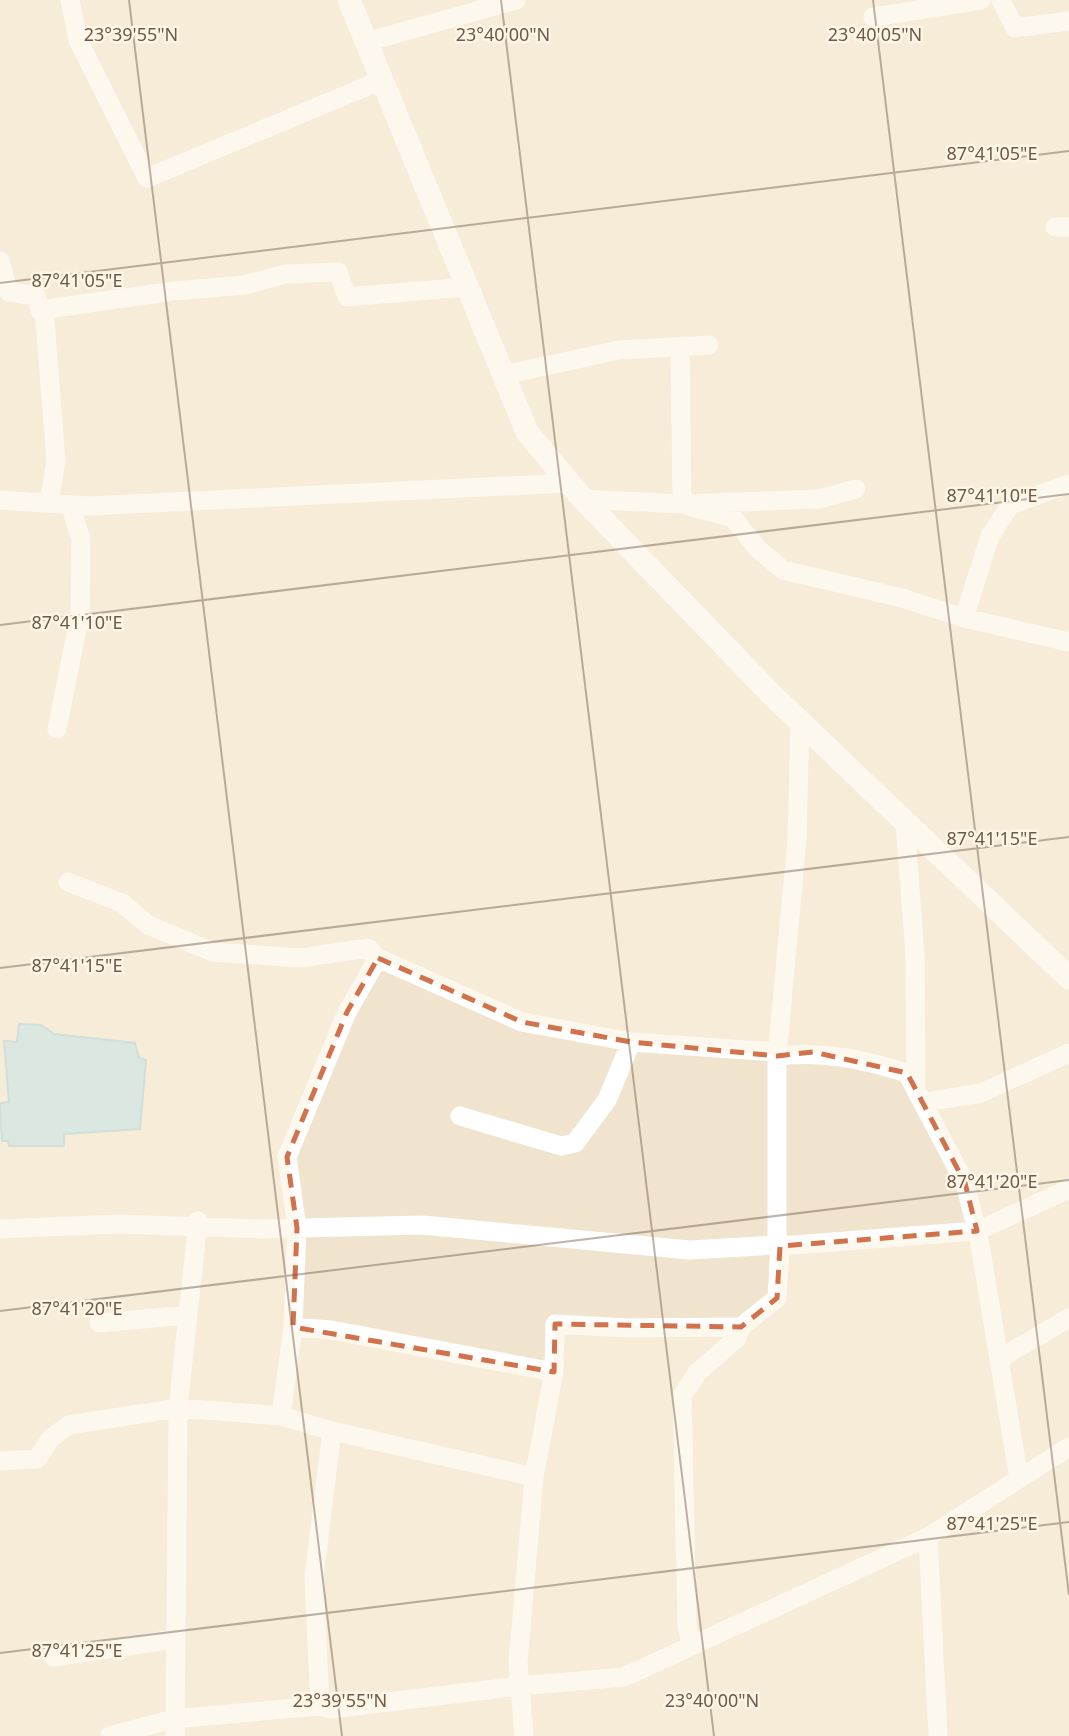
<svg xmlns="http://www.w3.org/2000/svg" width="1069" height="1736" viewBox="0 0 1069 1736" font-family="'Noto Sans',sans-serif">
	<style>
		.residential { fill: #f1e4cf }
		.water { fill: #b7d9e2; stroke: #9ec7d3; stroke-width: 2 }
		.lines { fill: none; stroke-linecap: round; stroke-linejoin: round }
		.minor { stroke: #fff; stroke-width: 19 }
		.tertiary { stroke: #fff; stroke-width: 23 }
		.marked { fill: none; stroke: #d2724c; stroke-width: 5; stroke-dasharray: 14 9; stroke-linejoin: round }
		.ticks { fill: none; stroke: #6f5949; stroke-width: 2; stroke-opacity: 0.45 }
		.ticks-label { font-size: 18px; text-anchor: middle; fill: #6f5949; stroke: #fef6e6; stroke-width: 5; stroke-linejoin: round; paint-order: stroke }
	</style>
	<rect width="100%" height="100%" fill="#faf2e0"/>
	<path class="residential" d="M0 0H1069V1736H0Z"/>
	<path class="water" d="M19 1024 41 1025 54 1034 135 1043 139 1058 146 1060 140 1129 64 1134V1146H9L8 1141H2L0 1103 9 1102 4 1041 17 1042Z"/>
	<g class="lines">
		<path class="minor" d="M70 0 78 40 147 178 382 80
			M1001 0 1015 28 1069 21
			M873 17 981 0
			M366 42 516 0
			M1055 227H1069
			M0 261 9 292 36 296 40 310 174 291 245 285 285 274 338 272 347 297 465 287
			M44 309 56 461 49 503
			M680 347 682 504 819 499 856 489
			M503 375 619 350 709 345
			M583 499 682 504 733 518 758 549 783 570 902 598 964 618 1069 642
			M0 500 88 506 570 483
			M964 618 990 536 1010 505 1069 484
			M57 729 80 614 81 539 70 505
			M905 822 915 955 916 1087
			M68 882 122 903 148 925 213 952 300 958 368 948 378 958 522 1022 631 1042 777 1052
			M777 1056 797 840 800 722
			M925 1102 981 1093 1069 1053
			M460 1116 561 1146 575 1143 607 1100 631 1042
			M0 1229 118 1224 261 1229 422 1225 689 1250 777 1245V1056C824 1051 862 1059 907 1073L965 1183 979 1239 1019 1479
			M99 1323 188 1315
			M293 1327 331 1330 554 1372
			M999 1359 1069 1318
			M281 1416 293 1327 297 1228 287 1157 347 1012 378 958
			M0 1461 37 1459 51 1438 69 1425 178 1408 281 1416 332 1431 534 1477
			M691 1646 687 1625 682 1396 697 1373 737 1338 741 1327 777 1298 780 1246 977 1231 1069 1189
			M53 1657 174 1639
			M320 1706 314 1577 332 1431
			M110 1736 173 1719 320 1706 331 1709 519 1686 624 1677 928 1537
			M175 1736 178 1408 198 1221
			M524 1736 518 1663 534 1477 554 1372 555 1324 627 1328 741 1327
			M938 1736 928 1537 1069 1447"/>
		<path class="tertiary" d="M349 0 527 432 583 499 772 695 1069 978"/>
	</g>
	<path d="M0 0H1069V1736H0ZM378 958 522 1022 631 1042 777 1056 813 1052 907 1073 965 1183 977 1231 780 1246 777 1298 741 1327 555 1324 554 1372 293 1327 297 1228 287 1157 347 1012Z" fill="#faf2e0" fill-opacity=".55" fill-rule="evenodd"/>
	<path class="marked" d="M378 958 522 1022 631 1042 777 1056 813 1052 907 1073 965 1183 977 1231 780 1246 777 1298 741 1327 555 1324 554 1372 293 1327 297 1228 287 1157 347 1012Z"/>
	<path class="ticks" d="M129 0 342 1736M501 0 714 1736M873 0 1069 1595M0 283 1069 151M0 625 1069 494M0 968 1069 837M0 1311 1069 1180M0 1653 1069 1522"/>
	<g class="ticks-label">
		<text x="131" y="41">23°39'55"N</text>
		<text x="503" y="41">23°40'00"N</text>
		<text x="875" y="41">23°40'05"N</text>
		<text x="992" y="160">87°41'05"E</text>
		<text x="77" y="287">87°41'05"E</text>
		<text x="992" y="502">87°41'10"E</text>
		<text x="77" y="629">87°41'10"E</text>
		<text x="992" y="845">87°41'15"E</text>
		<text x="77" y="972">87°41'15"E</text>
		<text x="992" y="1188">87°41'20"E</text>
		<text x="77" y="1315">87°41'20"E</text>
		<text x="992" y="1530">87°41'25"E</text>
		<text x="77" y="1657">87°41'25"E</text>
		<text x="340" y="1707">23°39'55"N</text>
		<text x="712" y="1707">23°40'00"N</text>
	</g>
</svg>
